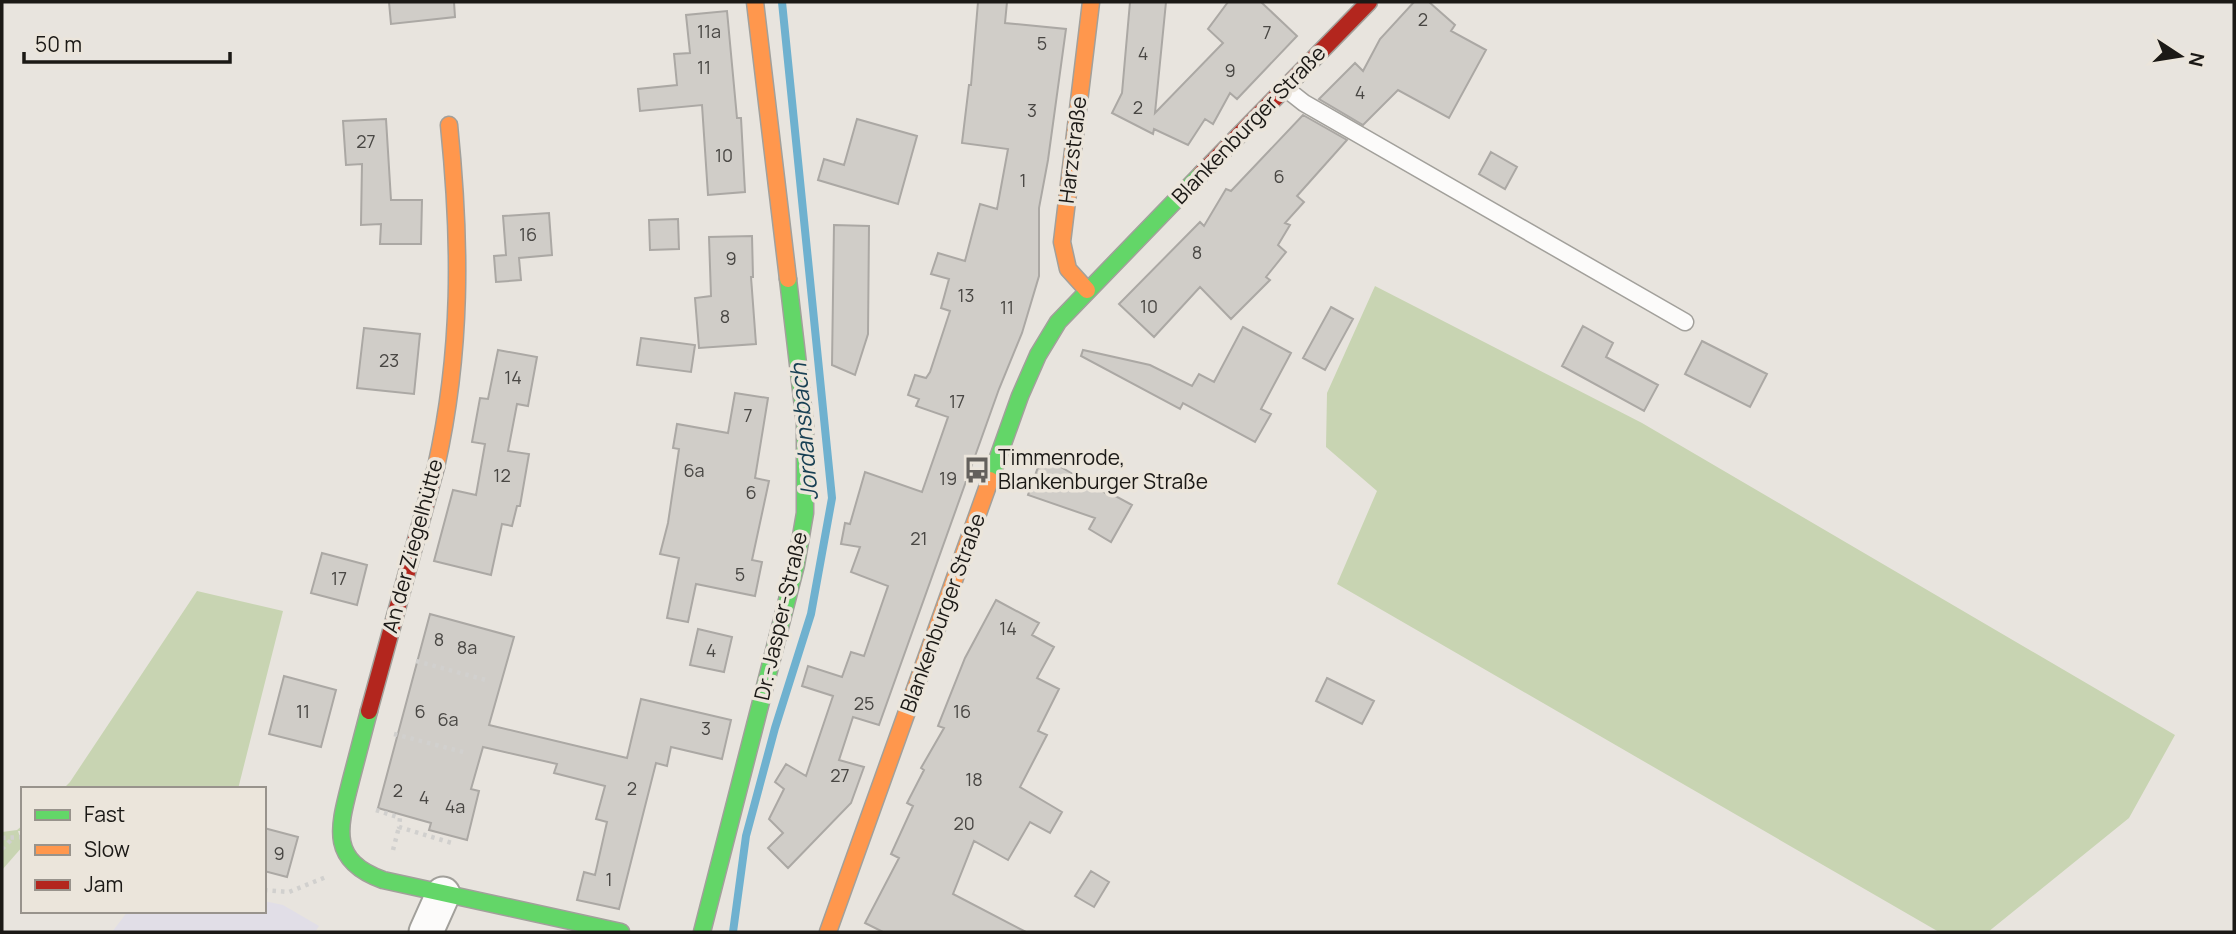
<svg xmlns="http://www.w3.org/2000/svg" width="2236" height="934" viewBox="0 0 2236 934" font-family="Manrope,sans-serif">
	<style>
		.education { fill: #e1dee7 }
		.green { fill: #c8d4b2 }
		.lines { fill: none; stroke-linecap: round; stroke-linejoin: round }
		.stream { stroke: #6fb1cf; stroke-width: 8 }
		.building { fill: #d0cdc8; stroke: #aba8a4; stroke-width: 2 }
		.lane-casing { stroke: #a2a09b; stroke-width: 19 }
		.street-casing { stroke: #a2a09b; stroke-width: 37 }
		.fast-casing { stroke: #a2a09b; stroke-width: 19 }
		.slow-casing { stroke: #a2a09b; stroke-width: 19 }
		.jam-casing { stroke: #a2a09b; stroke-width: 19 }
		.path { stroke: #d1d0ce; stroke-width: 4.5; stroke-dasharray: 3.5 5; stroke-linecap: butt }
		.lane { stroke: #fcfbfa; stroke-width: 16 }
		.street { stroke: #fcfbfa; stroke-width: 33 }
		.fast { stroke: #63d668; stroke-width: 16 }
		.slow { stroke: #ff974d; stroke-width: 16 }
		.jam { stroke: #b3261e; stroke-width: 16 }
		.labels { text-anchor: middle; stroke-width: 7; stroke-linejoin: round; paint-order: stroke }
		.number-label { font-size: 18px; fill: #494744 }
		.street-label { font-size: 21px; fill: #1b1916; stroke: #ebe5db }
		.poi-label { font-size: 21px; fill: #1b1916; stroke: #ebe5db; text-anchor: start }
		.water-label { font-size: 23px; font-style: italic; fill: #173f53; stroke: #ebe5db }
	</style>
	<rect width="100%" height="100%" fill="#e8e4de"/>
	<path class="education" d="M264 901 283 905 319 926 315 932H112L128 911H264Z"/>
	<path class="green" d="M1375 286 1642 423 2175 735 2129 818 1988 932H1939L1337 584 1377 491 1326 447 1327 393Z
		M197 591 283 611 238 789H63L70 782Z
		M23 825V831H18L23 846 2 870V832L17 830Z"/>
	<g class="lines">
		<path class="stream" d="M733 932 746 836 775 728 811 614 832 498 782 2"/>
	</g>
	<path class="building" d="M389 2H454L455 17 391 24Z
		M978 2H1007L1005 23 1066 29 1048 160 1039 208V276L1022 333 999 389 879 725 853 717 839 760 864 767 851 803 788 868 768 848 783 833 769 819 784 789 775 782 786 764 806 776 833 696 802 686 808 666 842 677 851 652 864 656 888 586 851 572 860 547 841 544 845 523 850 524 865 472 922 492 948 417 916 406 919 399 908 395 915 375 926 378 930 372 950 311 941 308 949 279 931 274 938 253 965 261 980 204 997 209 1008 149 962 143 969 85H971Z
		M1130 2H1166L1155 113 1223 43 1208 29 1228 2H1261L1297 36 1237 99 1230 93 1213 124 1205 119 1188 145 1154 129 1153 134 1112 113 1122 93Z
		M1414 2H1429L1455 25 1451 31 1486 50 1449 118 1398 90 1363 125 1319 99 1355 63 1363 71 1380 39Z
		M727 11 737 118H741L745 192 708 195 702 105 640 111 638 89 677 85 674 54 690 53 686 15Z
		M1303 115 1347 140 1297 196 1304 202 1285 223 1290 225 1278 245 1286 252 1266 277 1270 280 1231 319 1200 287 1154 337 1119 304 1200 222 1204 226 1226 189 1231 191Z
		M386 119 391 200H422L421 244H380L381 224 361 225 362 164 346 165 343 121Z
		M857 119 917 136 898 204 818 180 824 159 844 165Z
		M1491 152 1517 167 1505 189 1479 174Z
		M549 213 552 255 519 258 521 280 496 282 494 256 506 255 503 216Z
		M678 219 679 249 650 250 649 220Z
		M834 225 869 226 868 334 855 375 832 365Z
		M752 236 753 277H751L756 344 699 348 695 298 711 296 709 237Z
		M1331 307 1353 319 1325 370 1303 358Z
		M1583 326 1613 343 1606 357 1658 385 1644 411 1562 366Z
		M1243 327 1291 353 1261 409 1271 414 1255 442 1183 403 1180 409 1081 356 1083 350 1150 365 1192 386 1199 374 1214 382Z
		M364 328 420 334 414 394 357 388Z
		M641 338 695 345 691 372 637 365Z
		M1702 341 1767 374 1750 407 1685 374Z
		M498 350 537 357 528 406 517 404 508 451 529 454 520 506H517L512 526 502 524 491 575 434 561 453 490 476 495 485 444 472 442 480 398 488 399Z
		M735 393 768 398 755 478 769 481 752 560 762 562 755 596 696 584 688 622 667 618 679 558 660 554 668 523 679 449 673 448 677 424 728 433Z
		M1042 456 1109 495 1110 493 1132 505 1111 542 1089 529 1095 518 1028 495Z
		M322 553 367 565 357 605 311 593Z
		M996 600 1039 623 1032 635 1054 647 1037 678 1059 689 1038 731 1047 735 1020 787 1062 812 1050 833 1030 822 1008 860 974 841 953 894 1026 932H883L865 923 899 858 891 854 913 806 907 803 924 770 921 768 944 728 938 726 965 658Z
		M430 614 514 637 489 725 627 758 641 699 731 720 722 759 671 747 667 766 656 763 619 909 577 900 584 872 595 875 607 822 596 819 605 786 554 773 557 764 483 747 471 789 479 791 467 840 429 830 431 823 378 808Z
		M698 629 732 637 724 672 690 665Z
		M284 676 336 690 321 747 269 734Z
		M1327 678 1374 701 1362 724 1316 701Z
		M264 828 298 837 287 877 264 871Z
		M1091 871 1109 882 1094 907 1075 896Z"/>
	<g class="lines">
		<g class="lane-casing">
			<path id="lane" d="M1285 88 1304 103 1685 322"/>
		</g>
		<g class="street-casing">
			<path id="street" d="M426 932 443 894"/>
		</g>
		<g class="fast-casing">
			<path id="fast" d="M990 480 1020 396 1038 355 1058 322 1201 174
				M369 711C363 734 357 757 351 780 339 827 328 860 383 880L621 932
				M702 932 796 565 805 513V424L788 279"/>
		</g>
		<g class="slow-casing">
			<path id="slow" d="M755 2 788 279
				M1087 290 1068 269 1062 242 1091 2
				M436 467C462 351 461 243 449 125
				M828 932 990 480"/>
		</g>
		<g class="jam-casing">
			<path id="jam" d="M1201 174 1369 2
				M369 711 436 467"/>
		</g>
		<path class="path" d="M416 661 486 680
			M394 734 467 753
			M376 810 400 818 399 827 455 844
			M2 838 23 837
			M2 849 14 837
			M393 850 399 827
			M264 890 289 892 326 877"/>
		<use href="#lane" class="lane"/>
		<use href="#street" class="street"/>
		<use href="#fast" class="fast"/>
		<use href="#slow" class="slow"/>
		<use href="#jam" class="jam"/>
	</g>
	<defs>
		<g id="bus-bare" transform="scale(2.1)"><path d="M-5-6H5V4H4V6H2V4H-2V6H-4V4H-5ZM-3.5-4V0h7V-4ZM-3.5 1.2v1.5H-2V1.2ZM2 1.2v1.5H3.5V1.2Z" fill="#63605c" stroke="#ebe5db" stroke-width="2.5" paint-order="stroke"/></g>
	</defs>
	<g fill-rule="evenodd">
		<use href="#bus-bare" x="977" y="470"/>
	</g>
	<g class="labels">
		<g class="number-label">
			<text x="1423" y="26">2</text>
			<text x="709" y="38">11a</text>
			<text x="1267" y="39">7</text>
			<text x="1042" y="50">5</text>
			<text x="1143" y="60">4</text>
			<text x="704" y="74">11</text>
			<text x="1230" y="77">9</text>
			<text x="1360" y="99">4</text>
			<text x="1138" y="114">2</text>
			<text x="1032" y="117">3</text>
			<text x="366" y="148">27</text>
			<text x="724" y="162">10</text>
			<text x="1279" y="183">6</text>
			<text x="1023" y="187">1</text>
			<text x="528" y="241">16</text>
			<text x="1197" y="259">8</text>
			<text x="731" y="265">9</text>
			<text x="966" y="302">13</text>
			<text x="1149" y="313">10</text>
			<text x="1007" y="314">11</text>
			<text x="725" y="323">8</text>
			<text x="389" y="367">23</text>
			<text x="513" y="384">14</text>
			<text x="957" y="408">17</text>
			<text x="748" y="422">7</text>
			<text x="694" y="477">6a</text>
			<text x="502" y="482">12</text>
			<text x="948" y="485">19</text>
			<text x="751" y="499">6</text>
			<text x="919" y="545">21</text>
			<text x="740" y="581">5</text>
			<text x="339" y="585">17</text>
			<text x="1008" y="635">14</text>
			<text x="439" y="646">8</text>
			<text x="467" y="654">8a</text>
			<text x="711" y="657">4</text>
			<text x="864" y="710">25</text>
			<text x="303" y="718">11</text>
			<text x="420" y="718">6</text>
			<text x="962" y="718">16</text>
			<text x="448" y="726">6a</text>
			<text x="706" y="735">3</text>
			<text x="840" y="782">27</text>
			<text x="974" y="786">18</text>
			<text x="632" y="795">2</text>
			<text x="398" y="797">2</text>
			<text x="424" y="804">4</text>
			<text x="455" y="813">4a</text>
			<text x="964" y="830">20</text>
			<text x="279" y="860">9</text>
			<text x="609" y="886">1</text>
		</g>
		<g class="street-label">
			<text transform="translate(1249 125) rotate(-46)" y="7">Blankenburger Straße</text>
			<text transform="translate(1073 150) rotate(-83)" y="7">Harzstraße</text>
			<text transform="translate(413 546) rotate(-75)" y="7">An der Ziegelhütte</text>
			<text transform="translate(943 613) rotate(-70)" y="7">Blankenburger Straße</text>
			<text transform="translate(781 616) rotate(-77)" y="7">Dr.-Jasper-Straße</text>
		</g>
		<g class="poi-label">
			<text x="998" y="465">Timmenrode,<tspan x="998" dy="24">Blankenburger Straße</tspan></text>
		</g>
		<g class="water-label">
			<text transform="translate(804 432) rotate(-95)" y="8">Jordansbach</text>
		</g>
	</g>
	<rect width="2236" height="934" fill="none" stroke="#1b1916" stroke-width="7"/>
	<rect x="21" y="787" width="245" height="126" fill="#ebe5db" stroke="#98938c" stroke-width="2"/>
	<rect x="35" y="810" width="35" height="10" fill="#63d668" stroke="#98938c" stroke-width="2"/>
	<text x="84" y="822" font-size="21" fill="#1b1916">Fast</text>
	<rect x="35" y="845" width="35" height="10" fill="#ff974d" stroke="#98938c" stroke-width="2"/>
	<text x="84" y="857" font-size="21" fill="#1b1916">Slow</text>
	<rect x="35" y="880" width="35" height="10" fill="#b3261e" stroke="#98938c" stroke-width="2"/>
	<text x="84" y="892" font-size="21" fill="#1b1916">Jam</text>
	<g transform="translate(2180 56) rotate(102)" stroke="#ebe5db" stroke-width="5" paint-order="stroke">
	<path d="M0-5L12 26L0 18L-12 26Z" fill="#1b1916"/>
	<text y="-10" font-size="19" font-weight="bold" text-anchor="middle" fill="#1b1916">N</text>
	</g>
	<path d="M24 52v10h206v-10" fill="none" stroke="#1b1916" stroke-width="3.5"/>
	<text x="35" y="52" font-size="21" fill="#1b1916" stroke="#ebe5db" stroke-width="5" paint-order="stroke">50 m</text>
</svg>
